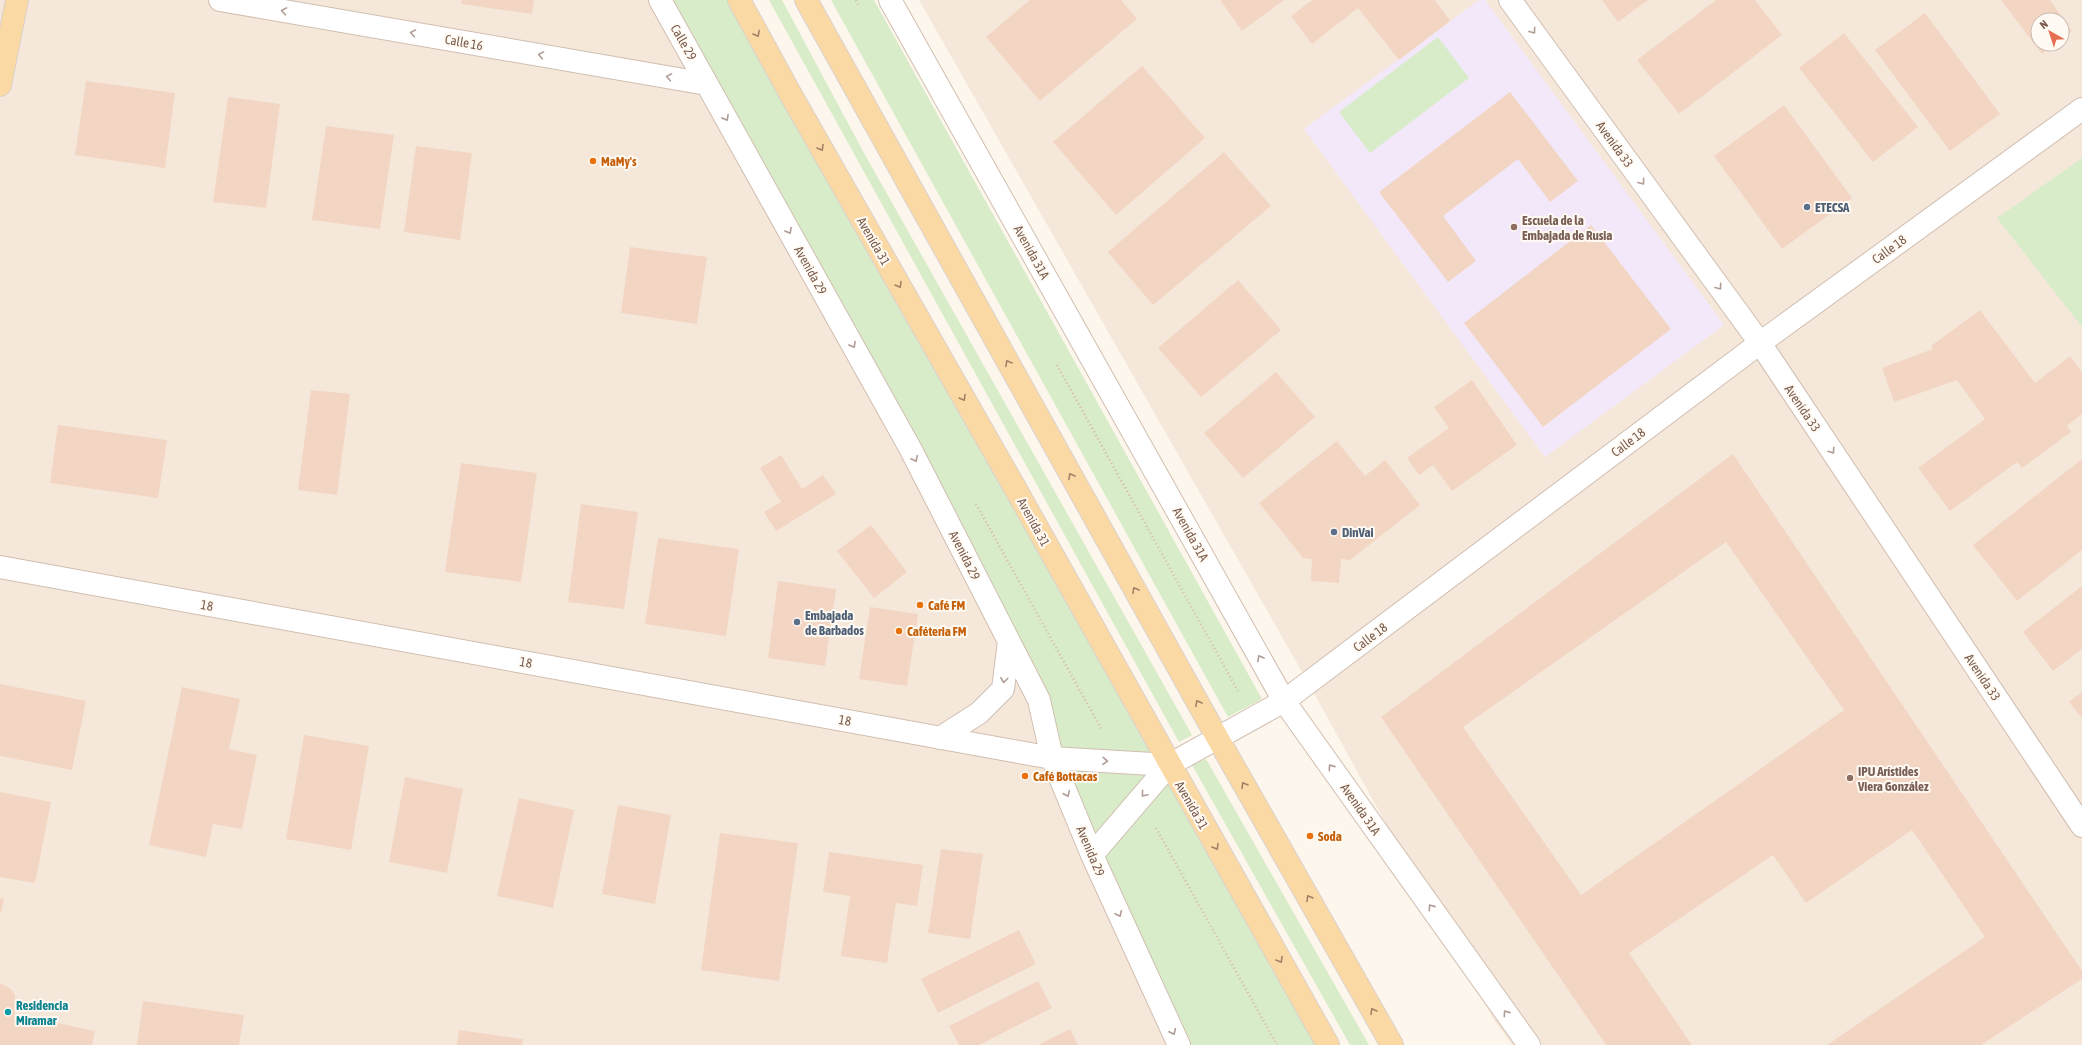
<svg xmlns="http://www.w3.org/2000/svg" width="2082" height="1045" viewBox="0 0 2082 1045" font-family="'Asap Condensed',sans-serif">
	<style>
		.residential { fill: #f5e8da; fill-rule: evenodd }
		.education { fill: #f3e8fa }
		.green { fill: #d8ecc9 }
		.building { fill: #f3d5c3; fill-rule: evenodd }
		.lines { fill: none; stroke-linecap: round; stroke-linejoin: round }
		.minor-casing { stroke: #d1beb0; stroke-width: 24 }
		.major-casing { stroke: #dad1cd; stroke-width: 24 }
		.path { stroke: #d9b8a5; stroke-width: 2.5; stroke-dasharray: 1 3; stroke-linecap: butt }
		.minor { stroke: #fff; stroke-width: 22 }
		.major { stroke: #fbd9a5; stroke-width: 22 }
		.oneway { stroke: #af9d94 }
		.oneway2 { stroke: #a18267 }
		.food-dot { fill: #e8710a; stroke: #fffaf3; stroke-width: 1.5 }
		.service-dot { fill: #5c6f8a; stroke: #fffaf3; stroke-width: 1.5 }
		.education-dot { fill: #8d6e63; stroke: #fffaf3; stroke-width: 1.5 }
		.culture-dot { fill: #0f9aa8; stroke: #fffaf3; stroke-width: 1.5 }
		.labels { text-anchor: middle; stroke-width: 4; stroke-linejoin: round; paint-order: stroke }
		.street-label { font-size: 13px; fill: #7a5c4d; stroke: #fffaf3 }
		.food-label { font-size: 13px; font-weight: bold; fill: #c56008; stroke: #fffaf3; text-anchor: start }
		.service-label { font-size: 13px; font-weight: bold; fill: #4e5e75; stroke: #fffaf3; text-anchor: start }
		.education-label { font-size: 13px; font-weight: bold; fill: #785e54; stroke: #fffaf3; text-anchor: start }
		.culture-label { font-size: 13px; font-weight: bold; fill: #0d838f; stroke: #fffaf3; text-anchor: start }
	</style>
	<rect width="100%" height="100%" fill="#fdf6ec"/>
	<path class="residential" d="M0 0H660L1009 641 1179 1045H0Z
		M919 0H2082V1045H1512L1494 1020 1310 686ZM2038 20H2062V44H2038Z"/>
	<path class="education" d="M1479 0H1485L1724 325 1545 457 1304 129Z"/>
	<path class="green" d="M660 0H739L1328 1045H1179L1039 700Z
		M769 0H782L864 153 1192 735 1179 742Z
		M831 0H874L1262 699 1228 717Z
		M1438 37 1469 78 1370 153 1339 112Z
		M2082 158V327L1997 218Z
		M1206 759 1369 1045H1350L1192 765Z"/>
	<path class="building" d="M462 0H534L532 14 461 4Z
		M1030 0H1121L1137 19 1040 101 986 37Z
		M1220 0H1284L1242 31Z
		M1312 0H1435L1450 21 1399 60 1358 8 1312 44 1291 16Z
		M1602 0H1648L1618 22Z
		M1716 0H1755L1782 35 1679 114 1637 60Z
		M2001 0H2050L2072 31 2062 39V20H2038V44H2055L2042 54Z
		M1925 13 2000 114 1950 151 1875 50Z
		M1844 33 1918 127 1873 162 1799 68Z
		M1142 66 1205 138 1116 215 1053 142Z
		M86 81 175 93 165 168 75 155Z
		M1510 92 1578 181 1550 202 1518 159 1443 216 1476 261 1448 282 1379 192Z
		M228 97 280 104 266 208 213 202Z
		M1784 105 1852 198 1782 249 1714 156Z
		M326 126 394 135 380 229 312 220Z
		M416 146 472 153 460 240 404 232Z
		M1224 152 1271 206 1153 305 1108 252Z
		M1591 225 1671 329 1543 427 1464 323Z
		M630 247 707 257 697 324 621 313Z
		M1238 280 1281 330 1201 397 1158 348Z
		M1980 310 2035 383 2070 356 2082 372V414L2067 426 2071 432 2022 468 2017 462 1950 511 1918 468 1985 419 1957 380 1894 402 1882 368 1933 349 1931 346Z
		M1276 372 1315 417 1243 478 1204 433Z
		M1472 380 1517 445 1452 491 1433 465 1419 475 1407 458 1449 428 1434 407Z
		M311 390 350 394 337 495 298 490Z
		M58 425 167 440 158 498 50 483Z
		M1337 441 1365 476 1385 460 1420 505 1350 560 1341 559 1339 583 1311 581 1312 559 1303 558 1259 503Z
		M1733 454 2082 971V979L1981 1045H1827L1985 937 1912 830 1806 903 1773 855 1629 953 1692 1045H1606L1381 717ZM1726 542 1844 710 1581 895 1463 727Z
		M781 455 802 489 823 475 836 494 776 531 764 512 781 502 760 468Z
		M2082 459V550L2017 601 1973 545Z
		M461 463 537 473 521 582 445 572Z
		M581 504 638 512 624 609 568 602Z
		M871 525 907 572 874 598 837 551Z
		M658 538 739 549 726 636 645 624Z
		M778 581 836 589 825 666 768 658Z
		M2082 586V649L2053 671 2023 632Z
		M870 607 918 614 907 686 859 679Z
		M0 684 86 701 72 770 0 756Z
		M182 687 240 699 229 749 257 755 242 829 213 824 206 857 149 845Z
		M2082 692V718L2069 702Z
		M304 735 369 746 351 850 286 839Z
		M405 777 463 789 447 873 389 862Z
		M0 792 51 802 35 883 0 877Z
		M519 798 574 810 553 908 497 896Z
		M618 805 671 815 655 904 602 894Z
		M720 833 798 843 779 981 701 970Z
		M941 849 983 854 970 939 928 933Z
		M829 852 923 865 917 906 896 903 887 963 841 956 850 896 823 892Z
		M0 898 4 899 1 913H0Z
		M1019 930 1036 964 938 1013 921 979Z
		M1038 981 1052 1008 979 1045H959L949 1026Z
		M0 983 11 989 15 995V1014L95 1031 92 1045H0Z
		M143 1001 244 1015 239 1045H137Z
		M1070 1029 1078 1045H1038Z
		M459 1030 523 1039 522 1045H457Z"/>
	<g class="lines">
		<g class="minor-casing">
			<path id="minor" d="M220 0 707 84
				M660 0 910 448 1039 700 1052 758 1092 855 1179 1045
				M890 0 1284 701 1529 1045
				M1510 0 1760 343 2082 826
				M0 567 1052 758 1169 765
				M940 738 979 713 1003 689 1009 641
				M1092 855 1169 765 1284 701 1760 343 2082 109"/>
		</g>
		<g class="major-casing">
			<path id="major" d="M739 0 791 95 1015 488 1328 1045
				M806 0 1217 737 1392 1045
				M0 85 17 0"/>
		</g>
		<path class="path" d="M856 0 859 7
			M1057 365 1238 691
			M976 504 1102 730
			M1156 828 1277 1045"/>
		<use href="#minor" class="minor"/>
		<use href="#major" class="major"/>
	</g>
	<defs><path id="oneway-chevron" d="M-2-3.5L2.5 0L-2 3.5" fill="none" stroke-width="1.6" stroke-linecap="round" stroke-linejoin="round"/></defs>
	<g class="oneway">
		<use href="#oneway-chevron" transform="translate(284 11) rotate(-170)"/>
		<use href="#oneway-chevron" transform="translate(1533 31) rotate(54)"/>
		<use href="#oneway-chevron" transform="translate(413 33) rotate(-170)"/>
		<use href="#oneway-chevron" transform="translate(541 55) rotate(-170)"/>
		<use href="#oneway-chevron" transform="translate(669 77) rotate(-170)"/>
		<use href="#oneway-chevron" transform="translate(726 118) rotate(61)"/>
		<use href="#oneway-chevron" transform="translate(1642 182) rotate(54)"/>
		<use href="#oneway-chevron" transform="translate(789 231) rotate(61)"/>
		<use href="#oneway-chevron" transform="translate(1719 287) rotate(54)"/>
		<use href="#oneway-chevron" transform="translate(853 345) rotate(61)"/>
		<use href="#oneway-chevron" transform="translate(1832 451) rotate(56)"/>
		<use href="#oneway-chevron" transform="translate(915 459) rotate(63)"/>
		<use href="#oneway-chevron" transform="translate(1260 658) rotate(-119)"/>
		<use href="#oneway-chevron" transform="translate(1004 680) rotate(97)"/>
		<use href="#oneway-chevron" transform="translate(1105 761) rotate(3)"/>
		<use href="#oneway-chevron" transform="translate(1331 767) rotate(-125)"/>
		<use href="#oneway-chevron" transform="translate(1067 794) rotate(67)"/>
		<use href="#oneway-chevron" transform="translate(1144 794) rotate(130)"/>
		<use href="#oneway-chevron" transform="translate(1431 907) rotate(-125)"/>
		<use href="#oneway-chevron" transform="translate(1119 914) rotate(65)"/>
		<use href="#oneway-chevron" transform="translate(1506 1013) rotate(-125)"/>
		<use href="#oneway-chevron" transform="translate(1173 1032) rotate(65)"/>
	</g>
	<g class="oneway2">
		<use href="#oneway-chevron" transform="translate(757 34) rotate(61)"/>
		<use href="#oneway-chevron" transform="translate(821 148) rotate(60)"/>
		<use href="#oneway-chevron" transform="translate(899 285) rotate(60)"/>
		<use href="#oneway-chevron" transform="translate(1008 363) rotate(-119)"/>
		<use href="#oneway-chevron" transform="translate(963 398) rotate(60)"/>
		<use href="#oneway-chevron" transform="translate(1071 476) rotate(-119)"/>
		<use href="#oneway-chevron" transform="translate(1135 590) rotate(-119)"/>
		<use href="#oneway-chevron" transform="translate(1198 703) rotate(-119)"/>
		<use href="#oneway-chevron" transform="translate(1244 785) rotate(-120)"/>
		<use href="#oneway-chevron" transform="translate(1216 847) rotate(60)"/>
		<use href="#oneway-chevron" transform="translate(1309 898) rotate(-120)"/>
		<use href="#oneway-chevron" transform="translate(1280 960) rotate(60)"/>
		<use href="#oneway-chevron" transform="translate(1373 1011) rotate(-120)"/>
	</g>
	<g class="food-dot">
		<circle cx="593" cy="161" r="4"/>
		<circle cx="920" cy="605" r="4"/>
		<circle cx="899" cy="631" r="4"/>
		<circle cx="1025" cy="776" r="4"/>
		<circle cx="1310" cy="836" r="4"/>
	</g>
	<g class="service-dot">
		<circle cx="1807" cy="207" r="4"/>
		<circle cx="1334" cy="532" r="4"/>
		<circle cx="797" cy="622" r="4"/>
	</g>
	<g class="education-dot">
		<circle cx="1514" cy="227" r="4"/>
		<circle cx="1850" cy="778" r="4"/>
	</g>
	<circle class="culture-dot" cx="8" cy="1012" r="4"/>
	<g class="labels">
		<g class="street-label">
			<text transform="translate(464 42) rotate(10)" y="5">Calle 16</text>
			<text transform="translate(684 42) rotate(60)" y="5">Calle 29</text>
			<text transform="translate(1615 144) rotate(54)" y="5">Avenida 33</text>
			<text transform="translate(874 241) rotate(60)" y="5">Avenida 31</text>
			<text transform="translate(1889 249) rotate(-36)" y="5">Calle 18</text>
			<text transform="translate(1032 252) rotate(61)" y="5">Avenida 31A</text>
			<text transform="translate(811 270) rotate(61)" y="5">Avenida 29</text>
			<text transform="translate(1803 408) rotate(56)" y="5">Avenida 33</text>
			<text transform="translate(1628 442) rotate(-37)" y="5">Calle 18</text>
			<text transform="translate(1034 522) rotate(61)" y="5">Avenida 31</text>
			<text transform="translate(1191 534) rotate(61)" y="5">Avenida 31A</text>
			<text transform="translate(965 555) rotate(63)" y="5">Avenida 29</text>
			<text transform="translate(207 605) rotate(10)" y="5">18</text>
			<text transform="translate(1370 637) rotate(-37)" y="5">Calle 18</text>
			<text transform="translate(526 662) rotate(10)" y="5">18</text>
			<text transform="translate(1983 677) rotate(56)" y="5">Avenida 33</text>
			<text transform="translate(845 720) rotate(10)" y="5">18</text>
			<text transform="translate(1192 805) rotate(60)" y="5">Avenida 31</text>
			<text transform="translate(1361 809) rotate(55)" y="5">Avenida 31A</text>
			<text transform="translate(1091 851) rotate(67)" y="5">Avenida 29</text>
		</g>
		<g class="food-label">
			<text x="601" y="166">MaMy's</text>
			<text x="928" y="610">Café FM</text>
			<text x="907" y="636">Caféteria FM</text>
			<text x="1033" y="781">Café Bottacas</text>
			<text x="1318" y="841">Soda</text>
		</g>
		<g class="service-label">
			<text x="1815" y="212">ETECSA</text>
			<text x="1342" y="537">DinVai</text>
			<text x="805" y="620">Embajada<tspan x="805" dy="15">de Barbados</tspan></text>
		</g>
		<g class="education-label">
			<text x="1522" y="225">Escuela de la<tspan x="1522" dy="15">Embajada de Rusia</tspan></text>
			<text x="1858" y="776">IPU Arístides<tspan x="1858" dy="15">Viera González</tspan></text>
		</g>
		<g class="culture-label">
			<text x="16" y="1010">Residencia<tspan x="16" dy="15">Miramar</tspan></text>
		</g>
	</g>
	<g transform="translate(2050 32) rotate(321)"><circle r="19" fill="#fffaf3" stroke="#cabbb1"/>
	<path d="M0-3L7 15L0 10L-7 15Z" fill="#e76f51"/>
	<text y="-6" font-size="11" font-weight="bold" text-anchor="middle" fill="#7a5c4d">N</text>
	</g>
</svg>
